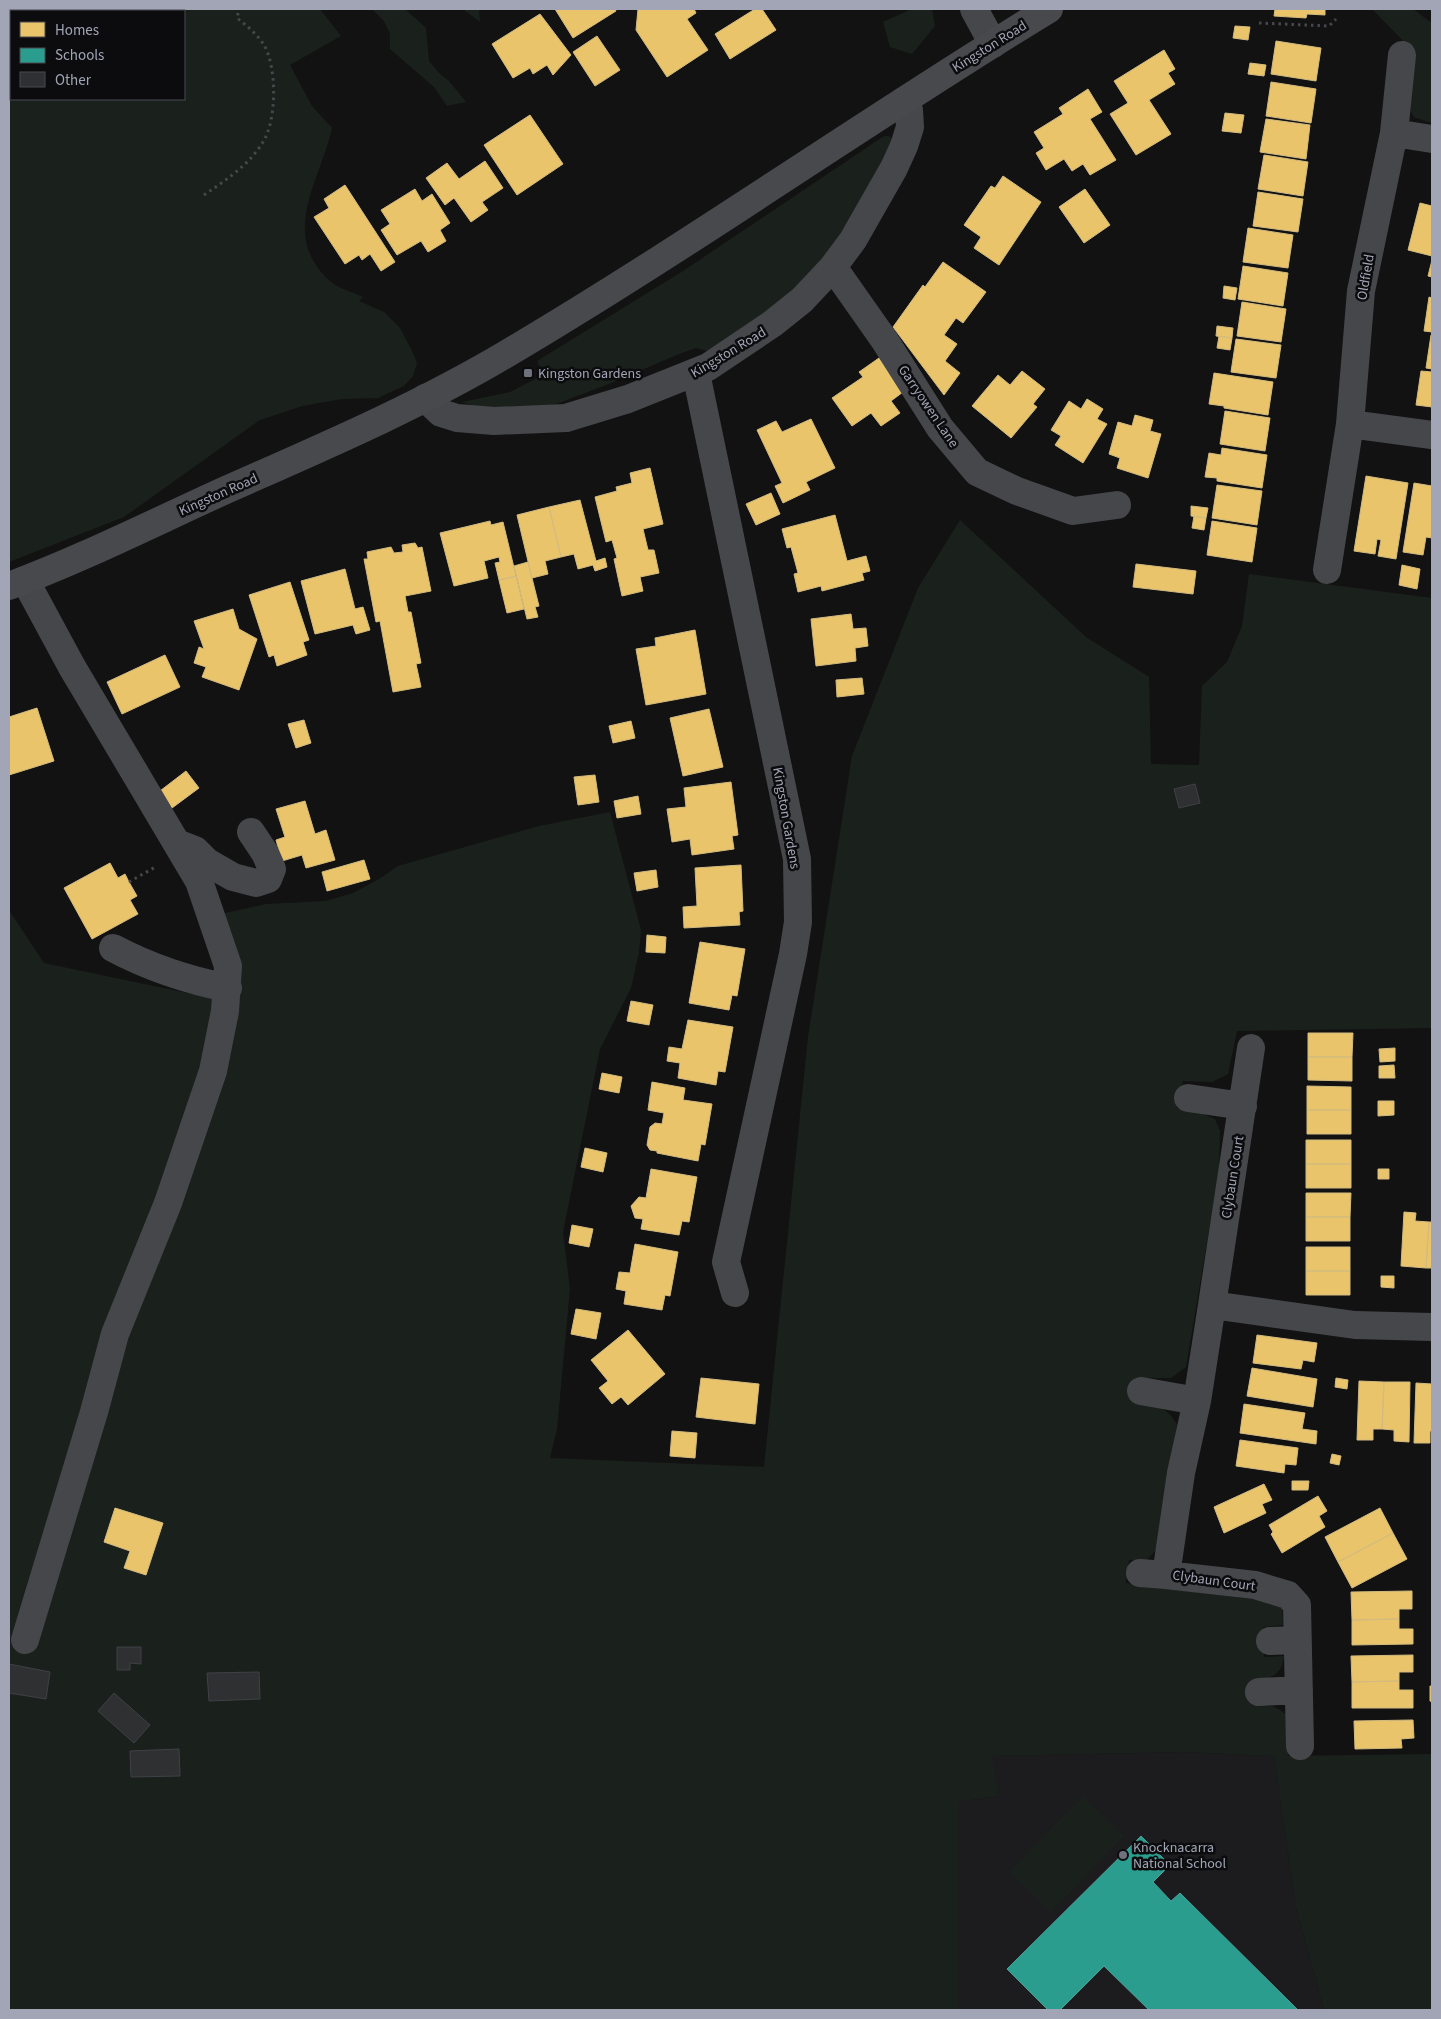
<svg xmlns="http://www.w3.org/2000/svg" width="1441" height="2019" viewBox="0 0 1441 2019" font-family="'Source Sans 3',sans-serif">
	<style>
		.built { fill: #1c1c1e }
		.green { fill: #1a211c; fill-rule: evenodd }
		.homes { fill: #e9c46a; stroke: #d3bb80 }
		.schools { fill: #2a9d8f; stroke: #4e9f9a }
		.building { fill: #2f3032; stroke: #404146 }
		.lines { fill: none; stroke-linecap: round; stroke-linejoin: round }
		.path { stroke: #47484d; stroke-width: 3; stroke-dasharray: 2.5 4; stroke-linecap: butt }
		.minor { stroke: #46474b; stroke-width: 28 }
		.major { stroke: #48494d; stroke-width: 28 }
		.poi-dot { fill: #6f727c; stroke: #0c0c0e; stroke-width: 2 }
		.labels { text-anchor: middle; stroke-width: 5; stroke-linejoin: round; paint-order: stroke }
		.street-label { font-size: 14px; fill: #a1a5b5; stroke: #0c0c0e }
		.poi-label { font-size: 14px; fill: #a1a5b5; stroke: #0c0c0e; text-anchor: start }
	</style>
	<rect width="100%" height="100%" fill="#121212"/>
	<path class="built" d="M1184 1752 1274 1756 1296 1907 1324 2010H958V1802L999 1796 991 1756Z"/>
	<path class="green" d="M9 9H320L341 36 290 65 312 106 332 128C320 182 278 235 331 282 339 289 353 292 363 297L359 301 384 312 400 328 413 353 417 363 413 376 404 386 378 398 342 399 302 406 260 420 124 517 9 562ZM11 11H184V99H11Z
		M372 9H405L426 28 429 61 439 73 449 81 466 102 447 106 434 87 390 49V34L384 21Z
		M463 9H479L480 22Z
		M912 9H932L935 26 912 54 890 47 883 22Z
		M1372 9H1413L1432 23V123L1414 117 1411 112 1406 44Z
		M884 136H889L893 140V145C875 177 858 210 837 240 805 287 756 322 708 351L696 348 679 354 609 384 556 404 527 410 477 407 462 402 510 392 543 375 537 361 683 271Z
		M960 520 1086 637 1149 677 1151 764 1199 765 1202 686 1227 662 1242 626 1249 574 1432 598V1028L1237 1031 1228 1074 1212 1082 1183 1081 1177 1108 1201 1113 1215 1119 1220 1131 1219 1171 1186 1367 1171 1378H1144L1139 1380 1133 1402C1153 1408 1167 1404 1177 1425L1157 1549 1145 1562 1129 1560 1126 1583 1274 1602 1282 1608 1283 1625 1263 1627 1264 1657 1284 1656C1282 1676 1270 1679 1252 1680V1704C1266 1705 1275 1704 1286 1715L1288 1756 1432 1754V2010H1324L1296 1907 1274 1756 1184 1752 992 1756 999 1796 958 1802V2010H9V910L44 963 211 998 222 965 217 936 225 913 266 904 326 901 353 893 379 879 398 866 539 826 610 812 641 930 639 952 631 988 600 1049 563 1232 570 1289 557 1429 550 1458 764 1467 808 1037 852 756 918 588Z
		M1083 1796 1124 1836 1051 1912 1009 1872Z"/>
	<path class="homes" d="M555 9H615L616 11 573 38Z
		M638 9H694L696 13 687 19 708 50 667 77 636 30Z
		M755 9H762L776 30 730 59 715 34Z
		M1275 9H1325V15L1307 14 1306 18 1274 16Z
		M540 14 571 55 553 75 547 65 533 74 530 68 513 78 492 44Z
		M1235 26 1250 27 1248 40 1233 38Z
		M597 36 620 70 595 86 573 52Z
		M1276 41 1321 48 1316 81 1271 74Z
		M1164 50 1175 69 1168 73 1175 84 1149 100 1171 134 1136 155 1110 114 1128 103 1114 81Z
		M1250 63 1266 65 1264 76 1248 74Z
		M1271 82 1316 89 1311 123 1266 116Z
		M1088 89 1102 112 1090 119 1116 160 1090 175 1083 164 1072 171 1064 159 1046 170 1036 153 1044 148 1034 132 1063 114 1059 108Z
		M1225 113 1244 115 1241 133 1222 131Z
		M530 115 563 164 517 195 484 145Z
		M1266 119 1310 125 1306 159 1260 152Z
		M1264 155 1308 162 1303 196 1258 189Z
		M485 161 503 188 482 202 488 210 471 222 454 198 445 205 426 178 447 163 459 179Z
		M1003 176 1041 202 999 265 974 248 981 237 964 225 991 186 995 188Z
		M345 185 395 262 381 271 370 254 362 260 359 255 345 264 314 217 329 208 324 199Z
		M415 189 422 201 432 194 450 223 440 230 446 241 428 252 421 241 397 255 381 230 390 224 381 210Z
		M1085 189 1110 225 1084 243 1059 207Z
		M1258 192 1303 199 1298 232 1253 226Z
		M1420 203 1432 206V256L1408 250Z
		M1248 228 1293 235 1288 268 1243 262Z
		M1432 260V277L1428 276Z
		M943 262 986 292 963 323 956 318 944 335 957 344 945 361 960 373 944 395 893 327 923 285 925 287Z
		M1243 266 1288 273 1283 306 1238 299Z
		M1224 286 1237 288 1235 300 1223 298Z
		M1429 297 1432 298V332L1424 331Z
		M1242 302 1286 309 1281 342 1237 336Z
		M1217 326 1233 328 1232 338 1216 336Z
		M1431 335H1432V369L1426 368Z
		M1219 336 1232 338 1230 350 1217 348Z
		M1236 339 1281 345 1276 378 1231 372Z
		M879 358 903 392 891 401 900 413 881 426 871 413 852 426 832 398 863 377 859 372Z
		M1022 371 1045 389 1033 404 1037 407 1011 438 972 406 998 375 1010 385Z
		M1421 371 1432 372V407L1416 405Z
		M1214 373 1273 382 1268 415 1224 408V406L1209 404Z
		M1087 399 1103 409 1097 419 1107 424 1083 463 1055 445 1061 436 1051 430 1069 401 1081 409Z
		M1225 411 1270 418 1265 451 1220 444Z
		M1135 415 1153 420 1150 431 1161 434 1148 478 1117 468 1120 458 1109 454 1118 422 1132 426Z
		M811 419 835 468 806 482 810 490 783 503 775 486 782 483 757 430 776 421 782 432Z
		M1222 448 1267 455 1262 488 1217 481V478L1205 477 1209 453 1221 455Z
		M650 468 663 524 643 529 648 550H654L659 573 640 577 643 591 622 596 614 559 617 558 612 540 606 542 595 497 617 491 616 487 632 483 630 473Z
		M1366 476 1408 483 1396 559 1378 556 1381 540 1377 539 1375 554 1354 551Z
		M1414 483 1432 486V538L1426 537 1423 555 1403 552Z
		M1217 485 1262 491 1257 525 1212 518Z
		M771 493 780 514 756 525 746 504Z
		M580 500 596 561 605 558 607 567 595 571 593 565 578 569 574 554 561 557 549 507Z
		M1191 506 1208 508 1206 518 1191 516Z
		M549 507 561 557 545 561 548 574 532 578 517 515Z
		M835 515 847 561 866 556 870 571 862 573 864 580 822 591 821 586 798 592 794 574 798 573 791 547 787 548 782 529Z
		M1194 516 1206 518 1204 530 1192 528Z
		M490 521 491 525 503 522 516 576 499 580 495 563 500 562 499 557 484 561 488 578 454 586 440 533Z
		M1212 521 1257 528 1252 562 1207 555Z
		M415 543 418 548 422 547 431 591 405 596 408 612H411L421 663 416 664 421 687 393 692 380 621 376 622 364 559H368L367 552 391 547 394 553 403 552 402 545Z
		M528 562 539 606 535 607 538 617 527 619 514 566Z
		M1136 564 1196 571 1193 594 1133 587Z
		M1402 565 1420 569 1417 589 1399 585Z
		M345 569 355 609 363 607 370 630 356 634 353 625 315 634 301 581Z
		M516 576 524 609 507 613 499 580Z
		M290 582 309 640 303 642 307 655 277 666 274 655 269 657 249 595Z
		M233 609 239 629 257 639 239 690 202 677 206 667 194 663 199 647 204 649 194 621Z
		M851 614 853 629 866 628 868 646 855 648 856 661 816 666 811 619Z
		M695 630 706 694 646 705 636 649 656 646 655 638Z
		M165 655 180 687 122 714 107 682Z
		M862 678 864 694 837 697 836 680Z
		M37 708 54 761 9 775V717Z
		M709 709 723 767 683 776 670 718Z
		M304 720 311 743 296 748 288 724Z
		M631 721 635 738 613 743 609 726Z
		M186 771 199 788 168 811 156 794Z
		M595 775 599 802 578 805 574 777Z
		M731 782 738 835 732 836 734 849 692 855 690 839 672 842 667 809 686 807 684 788Z
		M638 796 641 814 617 818 614 801Z
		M305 801 315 834 326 830 335 860 306 868 302 855 282 861 276 840 285 837 276 809Z
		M364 860 370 879 327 891 322 872Z
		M110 863 118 878 125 874 129 882 137 896 130 900 138 914 92 939 64 888Z
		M741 865 743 911 739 912 740 925 684 928 683 907 697 906 695 868Z
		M656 870 658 887 637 891 634 873Z
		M647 935 666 937 665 953 646 952Z
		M700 942 745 949 737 996 732 995 729 1010 689 1003Z
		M631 1001 653 1005 649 1025 627 1021Z
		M688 1020 733 1027 725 1072 718 1071 716 1085 678 1078 680 1063 667 1061 669 1047 682 1049Z
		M1308 1033H1353L1352 1057H1308Z
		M1395 1048V1061L1380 1062 1379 1049Z
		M1308 1057H1352V1081L1308 1080Z
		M1394 1065 1395 1078H1379V1066Z
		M602 1073 622 1077 619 1093 599 1089Z
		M652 1082 685 1088 683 1100 712 1104 705 1145 701 1144 698 1161 657 1153V1151L650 1150 647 1145 650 1127 655 1123 662 1124 664 1113 648 1110Z
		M1307 1086 1351 1087V1110H1307Z
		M1378 1101H1394V1115L1378 1116Z
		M1307 1110H1351V1134H1307Z
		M1306 1140H1351V1164H1306Z
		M585 1148 607 1153 603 1172 581 1167Z
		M1306 1164H1351V1188H1306Z
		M651 1169 697 1177 689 1222 682 1221 679 1235 641 1229 643 1219 635 1218 631 1206 639 1197 646 1198Z
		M1378 1169H1389V1179H1378Z
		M1306 1193H1351L1350 1217H1306Z
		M1404 1212 1416 1213 1415 1221 1429 1222 1426 1268 1401 1266Z
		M1306 1217H1350V1241H1306Z
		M1429 1222H1432V1268H1426Z
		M572 1225 593 1229 589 1247 569 1243Z
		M635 1244 678 1252 670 1296 665 1295 662 1310 624 1304 626 1291 616 1289 619 1272 630 1273Z
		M1306 1247H1350V1271H1306Z
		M1306 1271H1350V1295H1306Z
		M1381 1276H1394V1288L1381 1287Z
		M576 1309 601 1313 596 1339 571 1334Z
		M628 1330 665 1374 628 1405 621 1397 612 1404 599 1388 608 1381 591 1360Z
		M1257 1335 1317 1343 1314 1362 1303 1360 1301 1369 1253 1363Z
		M1252 1368 1317 1379 1313 1407 1247 1396Z
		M701 1378 759 1384 755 1424 696 1417Z
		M1336 1378 1348 1380 1347 1389 1335 1387Z
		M1359 1381 1384 1382 1382 1429H1373V1440H1357Z
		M1384 1382H1410L1409 1442 1394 1441V1430L1382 1429Z
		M1416 1383 1432 1384V1431H1430V1443H1414Z
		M1244 1404 1305 1413 1302 1429 1317 1431 1316 1444 1240 1433Z
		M672 1431 697 1433 695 1458 670 1456Z
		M1240 1440 1298 1448 1296 1465 1285 1464 1284 1473 1236 1466Z
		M1332 1454 1341 1456 1339 1465 1330 1463Z
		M1292 1481H1309L1308 1490H1292Z
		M1264 1484 1272 1500 1262 1504 1266 1513 1224 1533 1214 1507Z
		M1318 1496 1327 1511 1319 1516 1325 1527 1282 1553 1271 1534 1273 1532 1269 1525Z
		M115 1508 163 1523 146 1575 124 1568 130 1551 104 1542Z
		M1380 1508 1393 1533 1338 1562 1325 1537Z
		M1393 1533 1407 1559 1352 1588 1338 1562Z
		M1412 1591V1609H1399V1619L1352 1620 1351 1592Z
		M1399 1619V1629H1413V1644L1352 1645V1620Z
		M1413 1655V1672H1399V1681L1352 1682 1351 1656Z
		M1399 1681V1690H1413V1708H1352V1682Z
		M1430 1686H1432V1702L1430 1701Z
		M1413 1720 1414 1738 1401 1739 1402 1748 1355 1749 1354 1721Z"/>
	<path class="schools" d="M1141 1836 1170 1865 1153 1882 1171 1901 1180 1893 1298 2010H1149L1104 1966 1060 2010H1048L1007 1969Z"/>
	<path class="building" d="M1195 784 1200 803 1179 808 1174 789Z
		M117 1647H141V1664L130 1663V1670H117Z
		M9 1664 50 1672 46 1699 9 1693Z
		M259 1672 260 1699 209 1701 207 1673Z
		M114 1693 150 1725 134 1743 98 1711Z
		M179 1749 180 1776 131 1777 130 1751Z"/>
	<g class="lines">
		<path class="path" d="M1259 23 1329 26 1336 19
			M204 195C226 180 249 165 263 142 277 120 277 67 264 45 257 34 247 26 237 18L239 9
			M129 882 157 866"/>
		<path class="minor" d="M974 9 993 44
			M1394 133 1432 139
			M833 267 885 341 940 428 977 472 1017 491 1073 511 1117 505
			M696 373 797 859 798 922 793 954 726 1262 735 1293
			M425 398 441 413 457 418 494 421 566 418 628 399 708 367 772 324 802 300 833 267 853 240 894 168 904 146 910 127 909 110 904 101
			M1350 424 1432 435
			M1327 570 1350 424 1361 291 1394 133 1402 55
			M182 845 195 850 207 862 233 877 256 883 268 879 272 869 265 853 251 832
			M113 948C149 967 187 980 228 988
			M1251 1048 1212 1305 1197 1401 1181 1473 1166 1575 1255 1585 1288 1595 1297 1605 1300 1746
			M1188 1098 1243 1106
			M1212 1305 1355 1325 1432 1327
			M1141 1391 1197 1401
			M1140 1573 1166 1575
			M25 1640 94 1412 115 1334 168 1203 213 1071 225 1011 228 966 199 881 72 667 25 580
			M1270 1641 1297 1640
			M1259 1692 1299 1690"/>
		<path class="major" d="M9 586C84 558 155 522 228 489 323 447 419 406 508 353 692 244 867 120 1049 9"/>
	</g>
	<g class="poi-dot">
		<rect x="523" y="368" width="10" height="10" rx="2.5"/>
		<circle cx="1123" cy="1855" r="5"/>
	</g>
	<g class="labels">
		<g class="street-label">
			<text transform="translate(989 46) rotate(-32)" y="5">Kingston Road</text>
			<text transform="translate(1365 277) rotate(-80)" y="5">Oldfield</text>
			<text transform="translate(728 352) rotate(-31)" y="5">Kingston Road</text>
			<text transform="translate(929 406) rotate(56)" y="5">Garryowen Lane</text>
			<text transform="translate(218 494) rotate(-24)" y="5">Kingston Road</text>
			<text transform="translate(787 818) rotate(80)" y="5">Kingston Gardens</text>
			<text transform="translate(1232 1177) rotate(-81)" y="5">Clybaun Court</text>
			<text transform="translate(1214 1580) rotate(8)" y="5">Clybaun Court</text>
		</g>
		<g class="poi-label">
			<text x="538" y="378">Kingston Gardens</text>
			<text x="1133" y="1852">Knocknacarra<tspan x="1133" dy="16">National School</tspan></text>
		</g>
	</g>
	<rect width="1441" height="2019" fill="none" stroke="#a1a5b5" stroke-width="20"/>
	<rect x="10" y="10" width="175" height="90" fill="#0c0c0e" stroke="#484951"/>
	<rect x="20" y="22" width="25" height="15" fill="#e9c46a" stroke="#484951"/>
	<text x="55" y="35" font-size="15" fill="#a1a5b5">Homes</text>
	<rect x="20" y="48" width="25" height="15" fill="#2a9d8f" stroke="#484951"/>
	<text x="55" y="60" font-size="15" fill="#a1a5b5">Schools</text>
	<rect x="20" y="72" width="25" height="15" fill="#2f3032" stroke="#484951"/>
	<text x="55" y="85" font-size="15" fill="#a1a5b5">Other</text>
</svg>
